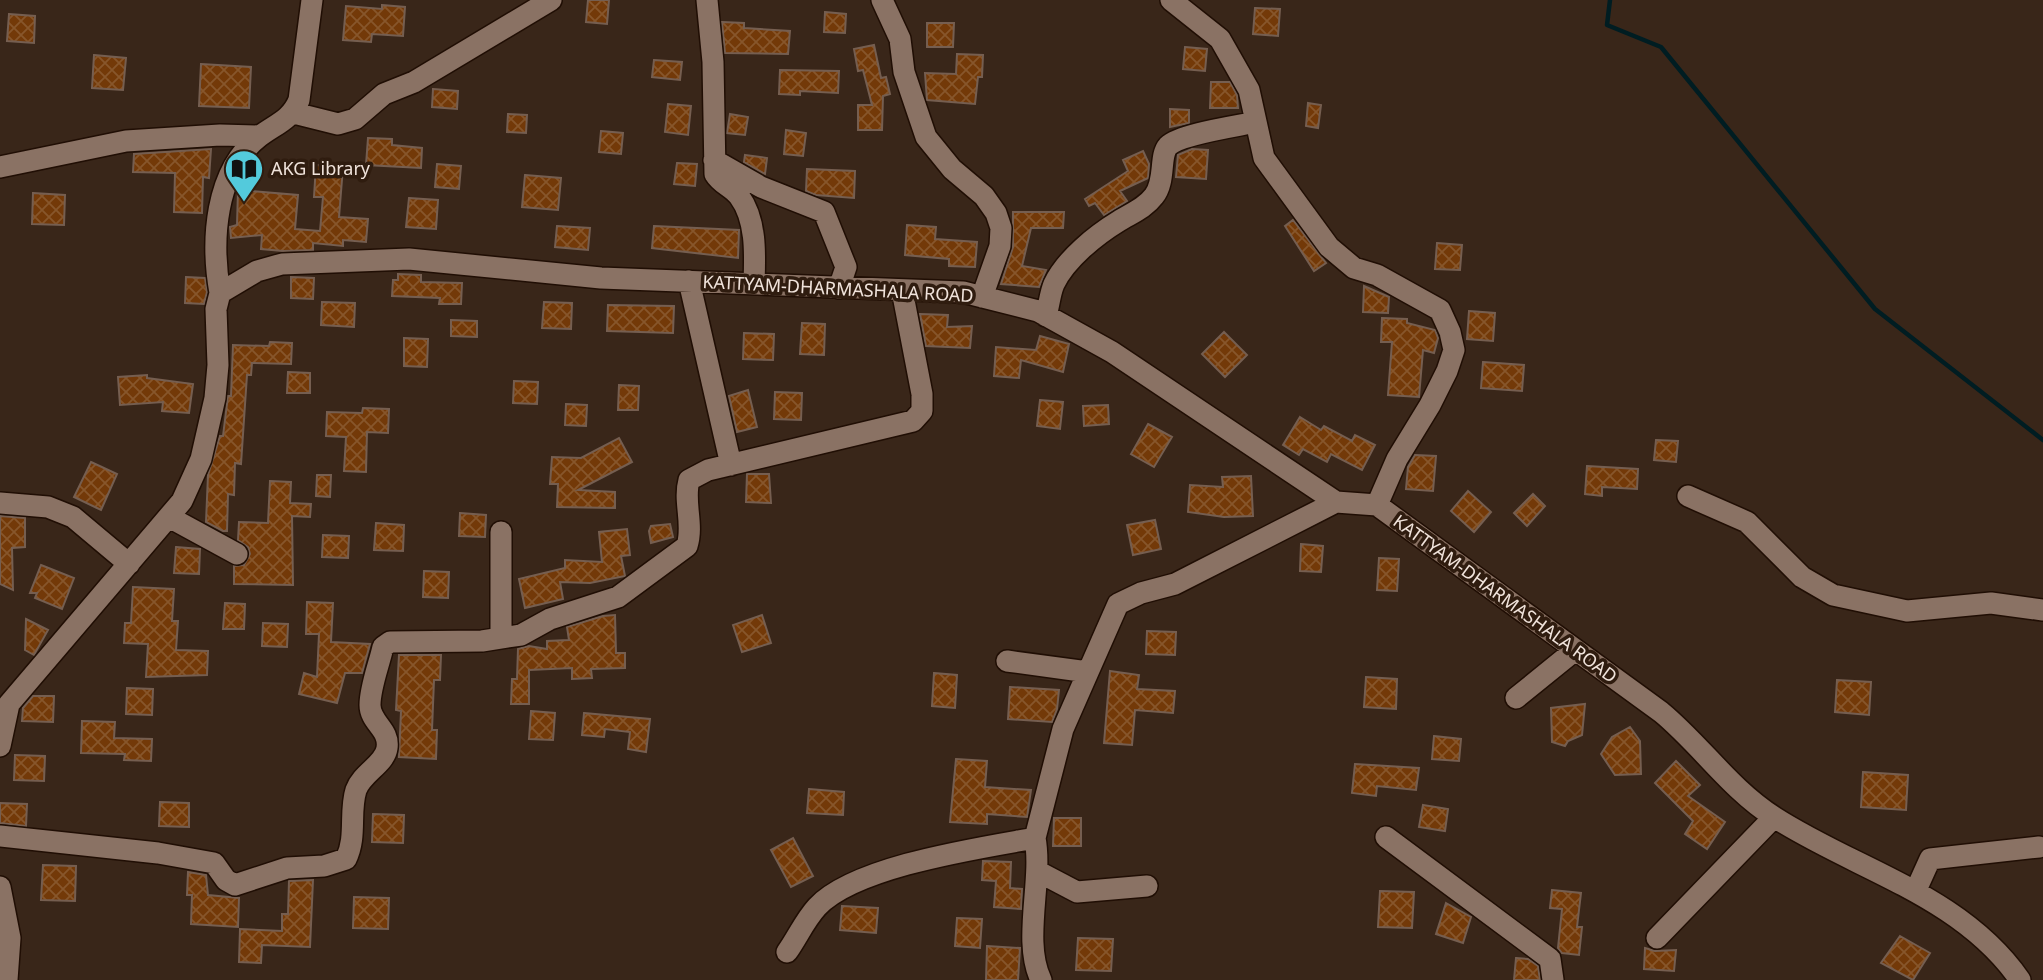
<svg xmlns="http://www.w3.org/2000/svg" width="2043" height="980" viewBox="0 0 2043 980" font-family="'Noto Sans',sans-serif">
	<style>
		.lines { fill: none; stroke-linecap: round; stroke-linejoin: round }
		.stream { stroke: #001d22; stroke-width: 4.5 }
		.building { fill: url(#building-cross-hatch); stroke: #755e50; stroke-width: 2 }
		.minor-casing { stroke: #200e04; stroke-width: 24 }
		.minor { stroke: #8a7264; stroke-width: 21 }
		.labels { text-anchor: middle; stroke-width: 7; stroke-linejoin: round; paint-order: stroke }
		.poi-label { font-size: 18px; fill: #f0e3db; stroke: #2f1c0f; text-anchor: start }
		.street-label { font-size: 18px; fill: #f0e3db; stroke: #2f1c0f }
	</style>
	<defs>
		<pattern id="building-cross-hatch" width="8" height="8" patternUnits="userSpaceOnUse" patternTransform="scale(1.75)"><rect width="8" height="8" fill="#733908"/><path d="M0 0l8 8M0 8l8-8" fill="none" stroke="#87562b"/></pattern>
	</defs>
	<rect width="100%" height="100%" fill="#392619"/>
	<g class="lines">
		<path class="stream" d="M1610 0 1607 25 1661 47 1875 309 2043 440"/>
	</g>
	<path class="building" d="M588 0H609L607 24 586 22Z
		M382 5 405 7 403 36 372 34 371 42 343 40 346 6 382 9Z
		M1255 8 1280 9 1278 36 1253 34Z
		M825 12 846 14 845 33 824 32Z
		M9 14 35 16 34 43 7 41Z
		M722 22 744 23V28L790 31 788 54 725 53Z
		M927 23H954L953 47H927Z
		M874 45 881 78 886 77 890 94 883 96 882 130H858V105H872L863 70 858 71 854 49Z
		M1185 47 1207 49 1205 71 1183 69Z
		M957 54 983 55 982 77H978L975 104 927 100 925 73 956 74Z
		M94 55 126 58 123 90 92 88Z
		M654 60 682 62 680 80 652 77Z
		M201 64 251 67 249 108 199 106Z
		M780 70 839 71 838 93 800 91V95L779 94Z
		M1211 82H1230L1237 95 1238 108H1210Z
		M433 89 458 91 457 109 432 107Z
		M1308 103 1321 105 1318 128 1306 126Z
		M668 104 691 106 688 135 665 132Z
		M1170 109 1189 110V123L1170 127Z
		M508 114 527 115 526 133 507 132Z
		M730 114 748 117 745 135 727 133Z
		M786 130 806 133 803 156 784 154Z
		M601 131 623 133 621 154 599 152Z
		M368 138 392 139V145L422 148 421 168 366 165Z
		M211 149 209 178 203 177 202 213 174 212 175 173 133 172 134 154Z
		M1192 149 1208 150 1206 179 1176 177 1178 155Z
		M1143 151 1149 164 1148 178 1120 191 1127 201 1104 215 1095 203 1089 206 1085 199 1128 171 1123 160Z
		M745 155 767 158 765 174 744 162Z
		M677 163 697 164 695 186 674 184Z
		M437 164 461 166 459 189 435 187Z
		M316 165 343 167 339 217 368 219 366 242 343 240V246L313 243V250L283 251 261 249 262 235 231 238 230 227 237 225 238 190 298 195 295 229 320 231 323 197H314Z
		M807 169 855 171 854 198 816 195 806 191Z
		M525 175 561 178 558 210 522 207Z
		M33 193 65 195 64 225 32 224Z
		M409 198 438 200 436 229 406 227Z
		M1013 212H1064L1063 228H1031L1022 266 1046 270 1039 287 1001 284 1013 247Z
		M1293 220 1326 263 1314 271 1285 226Z
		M907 225 936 227 935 239 977 242 975 267 949 266V259L905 255Z
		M557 226 590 228 588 250 555 247Z
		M654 226 739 230 738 258 652 248Z
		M1437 243 1462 245 1460 270 1435 269Z
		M398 274 421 275V282L462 283 461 304H439L440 298 392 296 393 280H398Z
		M186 277 205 278 207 292 204 304 185 303Z
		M291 277 314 278 313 299 291 298Z
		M1364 286 1389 297 1388 313 1363 312Z
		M322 302 355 303 354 327 321 325Z
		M544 302 572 303 571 329 542 328Z
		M608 305 674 306 673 333 607 331Z
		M1469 311 1495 313 1493 341 1467 339Z
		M920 314 948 315 947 327 972 326 970 348 926 346Z
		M1382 318 1407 319V323L1435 330 1438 338 1434 353 1423 350 1419 397 1388 395 1392 342H1381Z
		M451 320 477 321V337L451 336Z
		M802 323 825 324 824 355 800 354Z
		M1224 332 1247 355 1225 377 1202 354Z
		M744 333 774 334 773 360 743 359Z
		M1040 336 1069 344 1063 372 1021 360 1019 378 994 376 996 347 1036 350Z
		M404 338 428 339 427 367 404 366Z
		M270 342 292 343 291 364 252 363 251 375H247L241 464 235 463 234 495 228 494 227 531H223L206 522 208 475 220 436H223L228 396H231L233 345 269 346Z
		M1483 362 1524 365 1522 391 1481 388Z
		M288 372 310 373V393H287Z
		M147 375V378L193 384 189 413 162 411 163 402 120 405 118 377Z
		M514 381 538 382 537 404 513 403Z
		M619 385 639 386 638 410H618Z
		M748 390 757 427 737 432 729 396Z
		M775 392 802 393 801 420 774 419Z
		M1040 400 1063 402 1060 429 1037 426Z
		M566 404 587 405 586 426 565 425Z
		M1108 405 1109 424 1084 426 1083 406Z
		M363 408 389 409 388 433 367 432 366 472 344 471 346 437 326 436 327 412 362 413Z
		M1300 417 1321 430 1324 426 1352 441 1355 435 1375 445 1362 470 1331 454 1327 462 1303 449 1299 455 1283 445Z
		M1148 424 1172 437 1154 467 1131 454Z
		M619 438 632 462 578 490 615 492V508L557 507 558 484H550L552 457 581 458Z
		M1656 440 1678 441 1676 462 1654 460Z
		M1415 455 1436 456 1433 491 1406 489 1408 467Z
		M91 462 117 474 101 510 74 497Z
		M1587 466 1638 469 1637 489 1602 487V496L1585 494Z
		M747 474H769L771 503 746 502Z
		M317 475H331L330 497 316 496Z
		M1251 476 1253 516 1224 517 1188 512 1190 485 1223 487 1222 477Z
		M270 481 291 482 290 503 311 504 310 517 292 516 293 585 234 584V566L244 565 250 554 248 547 238 540 239 522 268 523Z
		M1468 491 1491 512 1474 532 1451 511Z
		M1533 494 1545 506 1527 526 1514 513Z
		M460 513 486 515 485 537 459 536Z
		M0 516 25 518V547L12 548 13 590 0 584Z
		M1155 520 1161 549 1133 555 1127 525Z
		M376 523 404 525 403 551 374 550Z
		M670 524 673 537 651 543 649 531 651 526Z
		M627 529 630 555 621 556 625 576 590 583 560 582 563 599 525 608 519 579 565 568V560L602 562 599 532Z
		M323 535 349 536 348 558 322 557Z
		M1301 544 1323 546 1321 572 1300 571Z
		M176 547 200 549 199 574 174 573Z
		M1379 558 1399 559 1397 591 1377 590Z
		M41 565 74 578 62 609 35 598 37 593H30Z
		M424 571 449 572 448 598 423 597Z
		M133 587 174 589 172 621H178L176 650 208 651 207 675 146 677 148 644 124 643 125 623H131Z
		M307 602 333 603 331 642 370 644 362 673H345L337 703 299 694 304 673 317 677 319 634H306Z
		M225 603 245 604 244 629H223Z
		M615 615 616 653H625V668L591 669 592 678 572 679V668L529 670V704H511L512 679H517L518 649 529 646 547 649V641L569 640 567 627 603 616Z
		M762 615 771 643 742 652 733 625Z
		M26 619 48 630 34 655 25 650Z
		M263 623 288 624 287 647 262 646Z
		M1147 631 1176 632 1175 655 1146 654Z
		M399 655H441L440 680H434L432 730H437L436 759 399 757 401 711 396 710Z
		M1110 671 1139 675 1137 689 1175 691 1173 713 1135 710 1132 745 1104 743Z
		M934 673 957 675 955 708 932 706Z
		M1366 677 1397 679 1396 709 1364 707Z
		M1837 680 1871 682 1869 715 1835 712Z
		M1010 687 1059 690 1057 709 1052 722 1008 719Z
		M127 688 153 689 152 715 126 714Z
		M33 696H54L53 722 22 721 23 708Z
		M1585 704 1582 735 1568 741 1565 746 1552 742 1551 708Z
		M531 711 555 713 553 740 529 739Z
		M584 713 650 719 646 752 628 749 630 732 605 729 604 737 582 735Z
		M82 721 115 722 114 738 152 739 151 761 124 760 125 754 81 753Z
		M1630 727 1640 741 1641 774 1615 775 1601 754 1612 737Z
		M1434 736 1461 739 1459 761 1432 759Z
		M15 755 45 756 44 781 14 780Z
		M956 759 987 761 985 787 1031 790 1027 817 987 814V824L950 822Z
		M1676 761 1700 785 1688 796 1725 822 1707 849 1685 834 1693 821 1655 783Z
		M1355 764 1419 768 1416 790 1377 786 1376 796 1352 793Z
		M1863 772 1908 775 1906 810 1861 807Z
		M809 789 844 792 843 815 807 813Z
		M160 802 189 803V827L159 826Z
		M0 803 27 804 26 826 0 823Z
		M1423 805 1448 809 1445 831 1419 827Z
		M373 814 404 815 403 843 372 842Z
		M1054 818H1081V846H1053Z
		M793 838 813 876 791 887 771 850Z
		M983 861 1011 862 1010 888 1022 889 1021 909 994 907 996 881 982 880Z
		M43 865 76 866 75 901 41 900Z
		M188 872 206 875 208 895 239 898 238 927 191 924 192 895H187Z
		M313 880 310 947 262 945 261 963 239 962 240 929 282 931V914H288L289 881Z
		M1552 890 1581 893 1577 927H1582L1579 955 1562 953 1558 948 1562 909 1550 908Z
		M1380 891 1414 892 1412 928 1378 927Z
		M354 897 389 898 388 929 353 928Z
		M1446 903 1471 917 1463 943 1436 934Z
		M842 906 878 908 876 933 840 930Z
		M957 918 982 919 980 948 955 946Z
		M1900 936 1930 953 1913 980 1881 963Z
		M1078 938 1113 939 1111 971 1076 970Z
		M987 946 1020 948 1018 980H986Z
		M1645 948 1655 951 1676 950 1674 971 1644 969Z
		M1516 958 1528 959 1538 966 1540 980H1514Z"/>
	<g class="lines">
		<g class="minor-casing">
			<path id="minor" d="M707 0 713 62 715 174C721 184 732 187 739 196 757 220 755 256 754 283
				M882 0 900 39 904 72 926 137 952 169 984 196 996 213 1001 228 1000 246 982 297
				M1171 0 1220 39 1249 90 1264 158 1329 247 1354 268 1377 275 1440 310 1450 332 1454 350 1447 371 1430 405 1397 459 1377 505
				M294 113 338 124 355 119 384 94 414 82 551 0
				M714 160 761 187 824 212 846 267 839 288
				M0 167 126 141 220 135 259 136
				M689 281 731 465
				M220 293C211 242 214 171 260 136 276 124 291 120 299 100L312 0
				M1046 316C1049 306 1050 293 1054 284 1066 259 1096 235 1119 221 1132 213 1145 208 1154 196 1166 181 1159 156 1168 146 1180 134 1238 126 1256 122
				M1688 496 1747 522 1802 577 1833 595 1907 611 1991 603 2043 610
				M0 503 48 507 73 517 129 564
				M169 517 237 554
				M501 532V638
				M1007 661 1088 672
				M1516 698 1574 651
				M0 746 9 704 182 501 201 459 215 398 218 365 216 309 220 293 257 271 282 264 409 259 601 278 963 292 1038 311 1112 352 1336 502 1377 505 1661 712C1701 745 1729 788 1774 817 1856 870 1961 895 2020 980
				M0 836 158 853 214 863 226 880 235 885 287 868 324 866 346 859C357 837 349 812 356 790 362 773 385 764 387 748 390 729 370 723 370 705 370 687 379 665 383 647L390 642 482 641 521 635 550 619 618 597 687 546C694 524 683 502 689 480L708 470 913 421 922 411V394L902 290
				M1386 837 1550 959 1553 980
				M1037 871 1077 892 1147 886
				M0 887 10 938 7 980
				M1916 890 1930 859 2039 847
				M1657 938 1774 817
				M787 952C797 938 805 920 817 907 855 866 980 848 1035 838
				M1041 980C1022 941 1043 881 1035 838L1063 729 1118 604 1141 593 1175 584 1336 502"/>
		</g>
		<use href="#minor" class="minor"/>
	</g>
	<defs>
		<g id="library-pin" transform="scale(2.0125)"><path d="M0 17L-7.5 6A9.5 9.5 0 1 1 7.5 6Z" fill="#53cadc" stroke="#2f1c0f"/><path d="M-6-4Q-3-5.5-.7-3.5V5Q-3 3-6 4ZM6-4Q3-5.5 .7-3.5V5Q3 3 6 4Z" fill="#111"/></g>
	</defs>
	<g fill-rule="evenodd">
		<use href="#library-pin" x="244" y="169"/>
	</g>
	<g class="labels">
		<g class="poi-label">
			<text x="271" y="175">AKG Library</text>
		</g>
		<g class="street-label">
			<text transform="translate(838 289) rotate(3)" y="6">KATTYAM-DHARMASHALA ROAD</text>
			<text transform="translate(1505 599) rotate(36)" y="6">KATTYAM-DHARMASHALA ROAD</text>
		</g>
	</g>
</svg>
